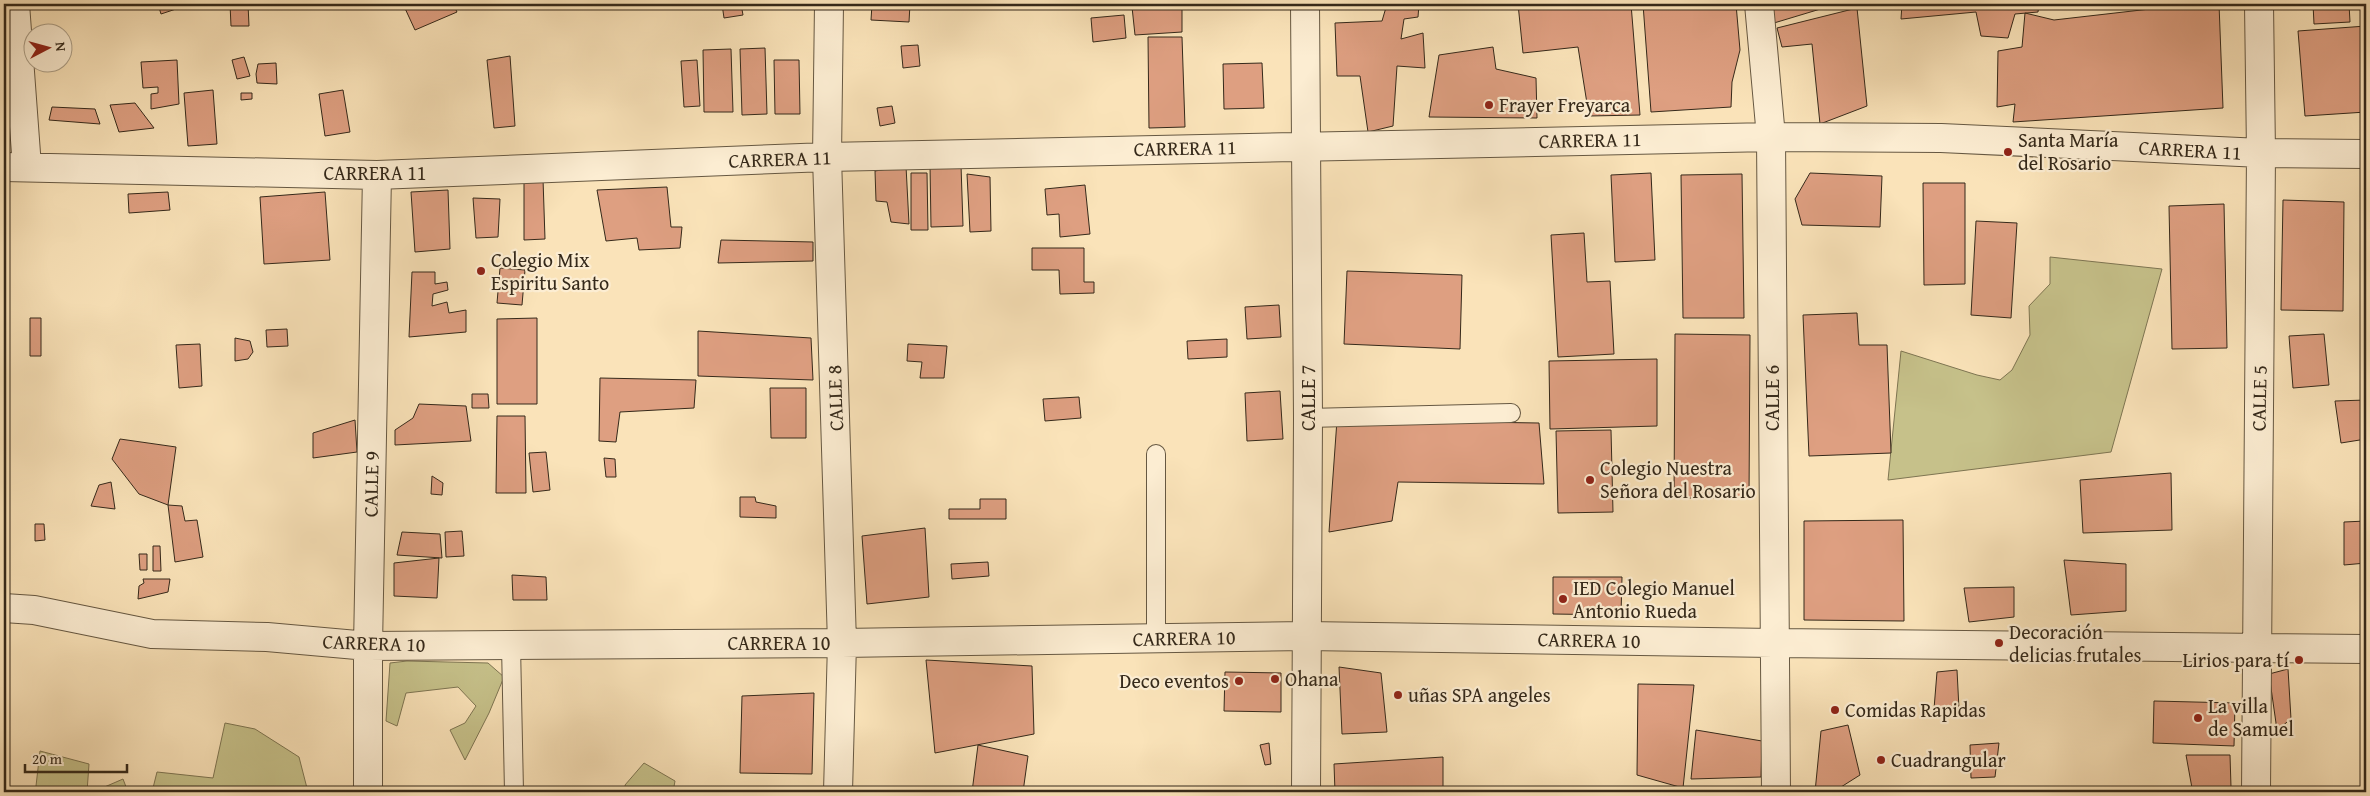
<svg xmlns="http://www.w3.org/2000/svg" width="2370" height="796" viewBox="0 0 2370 796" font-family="'Gentium Book Plus',serif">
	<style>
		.green { fill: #c6c18a; stroke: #7e7552 }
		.building { fill: #de9f81; stroke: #35291a }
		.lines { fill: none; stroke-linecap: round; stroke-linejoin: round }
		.lane-casing { stroke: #665842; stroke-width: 20 }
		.street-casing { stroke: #665842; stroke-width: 30 }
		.lane { stroke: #fcedd2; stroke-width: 18 }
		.street { stroke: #fcedd2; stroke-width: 28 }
		.poi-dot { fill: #8f2418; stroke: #fcedd2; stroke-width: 2 }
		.labels { text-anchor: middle; stroke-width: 4.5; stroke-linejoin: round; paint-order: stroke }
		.poi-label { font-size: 20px; fill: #35291a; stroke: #fcedd2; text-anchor: start }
		.street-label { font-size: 20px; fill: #35291a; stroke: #fcedd2 }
	</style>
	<rect width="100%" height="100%" fill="#fae3b9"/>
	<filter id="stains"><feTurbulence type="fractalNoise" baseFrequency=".004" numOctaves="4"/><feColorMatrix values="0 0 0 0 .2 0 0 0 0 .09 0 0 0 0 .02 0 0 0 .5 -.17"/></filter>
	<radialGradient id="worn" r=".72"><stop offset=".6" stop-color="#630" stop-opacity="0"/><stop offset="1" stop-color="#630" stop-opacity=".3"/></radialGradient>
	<path class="green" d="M2050 257 2162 269 2111 452 1888 480 1901 351 1977 375 2000 380 2012 370 2030 335 2029 306 2050 284Z
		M407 661 488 663 504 677 489 713 465 760 450 730 465 723 476 706 458 687 406 693 397 726 386 721 390 663Z
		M225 723 255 729 299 757 308 792H152L157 772 213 778Z
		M40 751 89 764 87 792H42L36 786Z
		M644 763 675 781 673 792H626L625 785Z
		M123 779 128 792H93Z"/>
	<path class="building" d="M158 4H175L176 9 161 14Z
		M230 4H248L249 26H231Z
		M403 4H453L457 12 415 30Z
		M722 4H741L743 15 724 18Z
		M872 4H910L909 22 871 20Z
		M1182 4V32L1135 35 1132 7Z
		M1387 4H1419L1418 17 1404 19 1401 39 1423 33 1425 68 1397 66 1393 126 1368 132 1360 76H1337L1335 23 1382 21Z
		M1518 4H1631L1640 115 1589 116 1578 47 1523 53Z
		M1643 4H1736L1740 50 1732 82 1731 107 1651 112Z
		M1771 4H1837L1774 23Z
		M1902 4H2039L2038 12 2015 14 2008 38 1981 36 1976 12 1901 19Z
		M2151 4H2219L2223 108 2013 122 2015 104 1997 107 1998 51 2022 47 2025 13 2054 20 2150 9Z
		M2313 4H2349L2350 22 2314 24Z
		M1857 8 1867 106 1820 124 1812 44 1782 47 1777 28Z
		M1124 15 1126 38 1093 42 1091 18Z
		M2366 26V112L2305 116 2298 31Z
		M1148 37H1182L1185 127 1149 128Z
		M918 45 920 66 903 68 901 46Z
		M1493 47 1496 69 1536 78 1537 118 1429 117 1439 55Z
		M765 48 767 114 742 115 740 49Z
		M731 49 733 112H704L703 50Z
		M510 56 515 126 494 128 487 60Z
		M244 57 250 76 237 79 232 60Z
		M177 60 179 104 151 109V94L158 93V87L143 88 141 62Z
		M697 60 700 106 684 107 681 61Z
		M774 60H799L800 114H775Z
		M276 63 277 84 257 83 256 74 258 64Z
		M1262 63 1264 108 1224 109 1223 64Z
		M213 90 217 144 188 146 184 93Z
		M343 90 350 132 325 136 319 94Z
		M241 93H252V99L241 100Z
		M135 103 154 128 119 132 110 105Z
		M892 106 895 123 880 126 877 108Z
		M52 107 95 109 100 124 49 120Z
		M930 165H961L963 226 931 227Z
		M906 166 909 224 891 222 887 202 876 201 875 171Z
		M911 173H927L928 230H911Z
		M1651 173 1655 260 1615 262 1611 175Z
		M1810 173 1882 176 1880 227 1802 225 1795 199Z
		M967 174 990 177 991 231 970 232Z
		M1742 174 1744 318H1683L1681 175Z
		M543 179 545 239 524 240V181Z
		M1923 183H1965V284L1924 285Z
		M1085 185 1090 234 1060 237 1059 214 1047 215 1045 189Z
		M667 187 671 227H682L680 248 639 250 637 238 606 241 597 190Z
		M448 190 450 249 415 252 411 192Z
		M168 192 170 210 129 213 128 194Z
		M325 192 330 260 264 264 260 197Z
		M473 198 500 199 498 237 476 238Z
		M2283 200 2344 202 2343 311 2281 310Z
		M2224 204 2227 348 2172 349 2169 206Z
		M1976 221 2017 223 2011 318 1971 315Z
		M1584 233 1587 282 1610 281 1614 354 1558 357 1551 235Z
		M721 240 813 242V261L718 263Z
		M1032 248H1084V282H1094V293L1060 294 1059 270H1032Z
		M500 268 525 270 522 305 497 303Z
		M1347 271 1462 275 1460 349 1344 344Z
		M412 272H435V284L447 282 448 290 433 294 432 306 447 302 449 313 466 310V332L409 337Z
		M1279 305 1281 337 1247 339 1245 307Z
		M1857 313 1859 345H1887L1891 453 1809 456 1803 315Z
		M30 318H41V356H30Z
		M537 318V404H497V319Z
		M287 329 288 346 267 347 266 330Z
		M698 331 811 338 813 380 698 376Z
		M1675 334 1750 335 1749 498H1674Z
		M2324 334 2329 385 2293 388 2289 336Z
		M235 338 250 341 253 352 248 359 235 361Z
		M1227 339V357L1188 359 1187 341Z
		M200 344 202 386 179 388 176 345Z
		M908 344 947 346 944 378H920L922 362 907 361Z
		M1657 359V426L1550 429 1549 361Z
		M600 378 696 380 694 408 620 412 616 442 599 441Z
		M770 388H806V438H771Z
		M1280 391 1283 439 1247 441 1245 393Z
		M472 394H488L489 408H472Z
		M1079 397 1081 418 1045 421 1043 399Z
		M2366 400V439L2341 443 2335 401Z
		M419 404 466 406 471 441 395 445V430L413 418Z
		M497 416H525L526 493H496Z
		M355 420 357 452 313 458V433Z
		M1337 420 1539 423 1544 484 1398 482 1392 521 1329 532Z
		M1611 430 1613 512 1558 513 1556 431Z
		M120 439 176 447 168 505 139 494 112 459Z
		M546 452 550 490 533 492 529 453Z
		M604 458 615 459 616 477H606Z
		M2171 473 2172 530 2083 533 2080 480Z
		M432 476 443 483 442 495 431 494Z
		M111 482 115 509 91 506 99 485Z
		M740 497H755L756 502 776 506V518L740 517Z
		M980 499H1006V519H949V509H980Z
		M168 505 182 506 185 521 197 520 203 557 175 562Z
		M1903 520 1904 621 1804 620V521Z
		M2366 521V563L2344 565V522Z
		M35 524H44L45 540 35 541Z
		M925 528 929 597 867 604 862 536Z
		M462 531 464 556 446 557 445 532Z
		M402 532 440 534 442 558 397 555Z
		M153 546H160L161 571H153Z
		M139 554H147V570H140Z
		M439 558 437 598 394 596V563Z
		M2064 560 2126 564V611L2071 615Z
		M988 562 989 576 952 579 951 564Z
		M512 575 546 577 547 600H513Z
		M1553 577H1622L1621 615 1553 614Z
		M143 579H170L168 592 138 599 139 586 144 583Z
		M2014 587V617L1969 622 1964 588Z
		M926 660 1032 666 1034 734 935 753Z
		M1339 667 1381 673 1387 732 1342 734Z
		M2288 669 2291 719 2277 730 2269 674Z
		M1957 670 1959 709H1934L1937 672Z
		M1225 672 1281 673V712L1224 711Z
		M1638 684 1694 685 1683 788 1637 775Z
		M814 693 812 774 740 773 742 696Z
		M2154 701 2235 703 2234 746 2153 743Z
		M1848 725 1860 775 1841 787 1840 792H1815L1821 731Z
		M1696 730 1762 741 1761 777 1691 779Z
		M1269 743 1271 764 1265 765 1260 745Z
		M1999 743 1995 777 1971 778 1970 745Z
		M978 745 1028 756 1023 792H972Z
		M2186 755H2230L2231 787 2192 788Z
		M1443 757V792H1335L1334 764Z
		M2230 790V792L2124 791Z"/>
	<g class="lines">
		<g class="lane-casing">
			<path id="lane" d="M1308 418 1511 413
				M1156 638V454
				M511 645 514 792"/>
		</g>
		<g class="street-casing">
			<path id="street" d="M15 4 27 167
				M829 4 827 157 842 643 838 792
				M1305 4 1308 418 1306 792
				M1759 4 1771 137 1776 792
				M4 167 377 175 827 157 1771 137 1941 138 2261 153 2366 154
				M4 608 34 610 152 634 267 637 368 646 842 643 1306 636 1773 643 2366 649
				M368 792V646L377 175
				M2256 792 2261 153 2259 4"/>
		</g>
		<use href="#lane" class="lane"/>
		<use href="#street" class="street"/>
	</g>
	<g class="poi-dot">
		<circle cx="1489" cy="105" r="5"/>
		<circle cx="2008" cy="152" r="5"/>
		<circle cx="481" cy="271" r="5"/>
		<circle cx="1590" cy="480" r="5"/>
		<circle cx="1563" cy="599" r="5"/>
		<circle cx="1999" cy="643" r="5"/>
		<circle cx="2299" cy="660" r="5"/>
		<circle cx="1275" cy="679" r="5"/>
		<circle cx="1239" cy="681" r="5"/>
		<circle cx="1398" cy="695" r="5"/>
		<circle cx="1835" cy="710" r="5"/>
		<circle cx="2198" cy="718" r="5"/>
		<circle cx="1881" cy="760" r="5"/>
	</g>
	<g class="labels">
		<g class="poi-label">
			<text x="1499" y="112">Frayer Freyarca</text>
			<text x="2018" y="147">Santa María<tspan x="2018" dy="23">del Rosario</tspan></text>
			<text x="491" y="267">Colegio Mix<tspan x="491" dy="23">Espiritu Santo</tspan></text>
			<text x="1600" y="475">Colegio Nuestra<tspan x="1600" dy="23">Señora del Rosario</tspan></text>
			<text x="1573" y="595">IED Colegio Manuel<tspan x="1573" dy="23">Antonio Rueda</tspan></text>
			<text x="2009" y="639">Decoración<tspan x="2009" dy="23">delicias frutales</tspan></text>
			<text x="2289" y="667" text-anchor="end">Lirios para tí</text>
			<text x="1285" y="686">Ohana</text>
			<text x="1229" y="688" text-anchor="end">Deco eventos</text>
			<text x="1408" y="702">uñas SPA angeles</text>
			<text x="2208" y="713">La villa<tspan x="2208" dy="23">de Samuel</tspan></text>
			<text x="1845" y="717">Comidas Rapidas</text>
			<text x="1891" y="767">Cuadrangular</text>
		</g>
		<g class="street-label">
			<text transform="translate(1590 140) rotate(-1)" y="7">CARRERA 11</text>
			<text transform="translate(1185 148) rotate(-1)" y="7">CARRERA 11</text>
			<text transform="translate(2190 150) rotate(3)" y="7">CARRERA 11</text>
			<text transform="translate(780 159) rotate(-2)" y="7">CARRERA 11</text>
			<text x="375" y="180">CARRERA 11</text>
			<text transform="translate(835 398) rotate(-92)" y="7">CALLE 8</text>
			<text transform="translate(1308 398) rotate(-90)" y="7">CALLE 7</text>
			<text transform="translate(1772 398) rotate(-90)" y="7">CALLE 6</text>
			<text transform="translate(2259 398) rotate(-89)" y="7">CALLE 5</text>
			<text transform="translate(371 484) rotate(-89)" y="7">CALLE 9</text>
			<text transform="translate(1184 638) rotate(-1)" y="7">CARRERA 10</text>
			<text transform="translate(1589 640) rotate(1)" y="7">CARRERA 10</text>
			<text transform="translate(374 643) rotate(2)" y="7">CARRERA 10</text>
			<text x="779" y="650">CARRERA 10</text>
		</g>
	</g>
	<rect width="2370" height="796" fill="none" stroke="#fae3b9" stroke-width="20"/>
	<rect x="5" y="5" width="2360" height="786" fill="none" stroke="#35291a" stroke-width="2.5"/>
	<rect x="10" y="10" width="2350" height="776" fill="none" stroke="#35291a"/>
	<g transform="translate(48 48) rotate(84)"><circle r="24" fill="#fcedd2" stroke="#ac9f88"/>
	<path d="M0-4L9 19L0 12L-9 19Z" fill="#8f2418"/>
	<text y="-8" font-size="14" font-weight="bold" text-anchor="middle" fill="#35291a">N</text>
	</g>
	<path d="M25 764v8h102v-8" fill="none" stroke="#35291a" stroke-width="2.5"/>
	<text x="32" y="764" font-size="15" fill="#35291a" stroke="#fcedd2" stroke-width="4" paint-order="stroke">20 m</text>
	<rect width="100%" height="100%" filter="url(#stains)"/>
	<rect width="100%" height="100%" fill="url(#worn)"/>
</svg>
